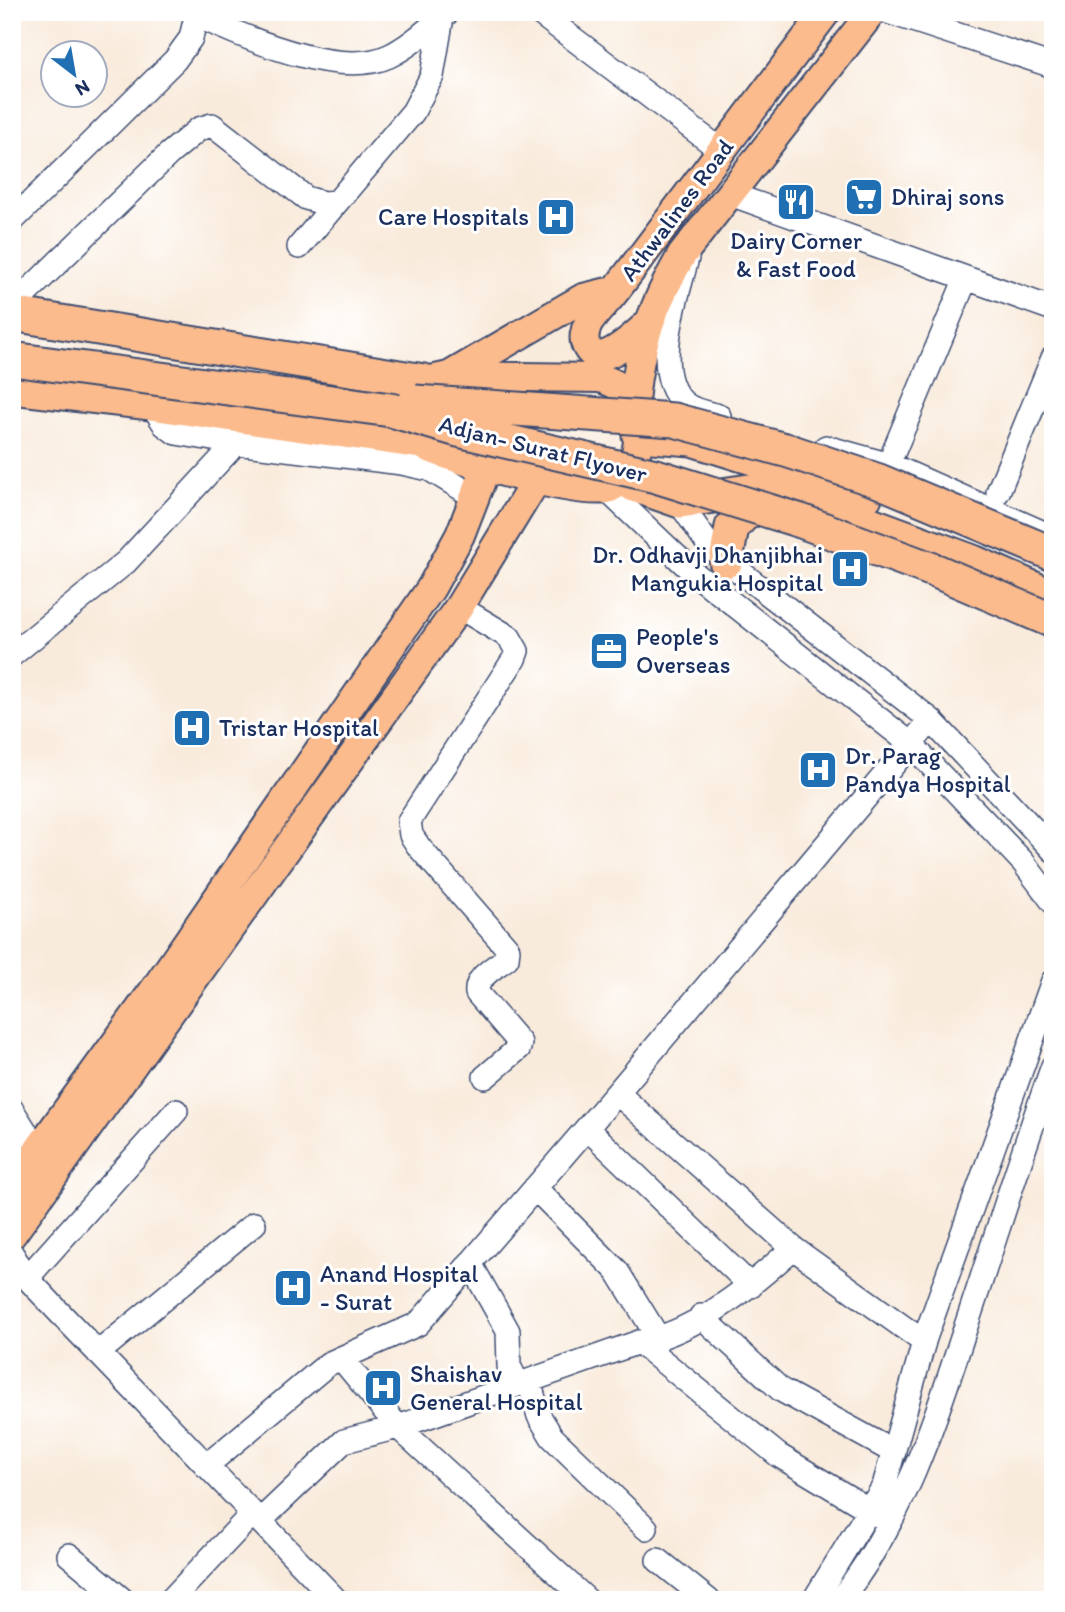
<svg xmlns="http://www.w3.org/2000/svg" width="1065" height="1612" viewBox="0 0 1065 1612" font-family="Itim,sans-serif">
	<style>
		.lines { fill: none; stroke-linecap: round; stroke-linejoin: round }
		.minor-casing { stroke: #3c4b71; stroke-width: 26 }
		.major-casing { stroke: #3c4b71; stroke-width: 32 }
		.highway-casing { stroke: #3c4b71; stroke-width: 37 }
		.minor { stroke: #fff; stroke-width: 23 }
		.major { stroke: #fbbb8d; stroke-width: 28 }
		.highway { stroke: #fbbb8d; stroke-width: 33 }
		.highway-bridge-casing { stroke: #3c4b71; stroke-width: 37; stroke-linecap: butt }
		.highway-bridge { stroke: #fbbb8d; stroke-width: 33 }
		.labels { text-anchor: middle; stroke-width: 6; stroke-linejoin: round; paint-order: stroke }
		.poi-label { font-size: 24px; fill: #1b2f5e; stroke: #fff; text-anchor: start }
		.street-label { font-size: 24px; fill: #1b2f5e; stroke: #fff }
	</style>
	<rect width="100%" height="100%" fill="#fff"/>
	<filter id="ink" filterUnits="userSpaceOnUse"><feTurbulence type="fractalNoise" baseFrequency=".0143" numOctaves="2"/><feDisplacementMap in="SourceGraphic" scale="14" xChannelSelector="R" yChannelSelector="G"/><feConvolveMatrix kernelMatrix="1 2 1 2 8 2 1 2 1" color-interpolation-filters="sRGB"/></filter>
	<filter id="wash" filterUnits="userSpaceOnUse"><feTurbulence type="fractalNoise" baseFrequency=".00686" numOctaves="4" result="noise"/><feDisplacementMap in="SourceGraphic" scale="28" xChannelSelector="R" yChannelSelector="G"/><feGaussianBlur stdDeviation="1.57" result="paint"/><feColorMatrix in="noise" values="0 0 0 0 0 0 0 0 0 0 0 0 0 0 0 0 0 1.4 0 .05"/><feComposite in="paint" operator="in"/></filter>
	<g filter="url(#wash)">
		<rect width="100%" height="100%" fill="#f9ebdc"/>
	</g>
	<g filter="url(#ink)">
		<g class="lines">
			<g class="minor-casing">
				<path id="minor" d="M538 12 722 151
					M888 12 1053 66
					M198 16C245 38 339 79 389 56 410 46 428 29 446 14
					M730 194 1053 309
					M12 221 175 60 191 38 197 12
					M299 247 413 112 432 76 442 17
					M687 258C678 296 649 373 684 403 693 411 708 413 719 416
					M12 307 169 154 199 129 212 125 306 198 323 203 337 202
					M236 443 402 463 429 469 475 497
					M826 447 890 465 1048 535
					M894 451 966 278
					M607 490 694 573 911 744 1023 862 1053 902
					M672 492 708 544 726 561 931 720 1053 850
					M998 492 1053 358
					M459 607 509 637 517 651 514 659 409 821 411 835 419 847 508 949 507 958C496 967 475 977 477 993L520 1043 519 1048 485 1077
					M12 655 126 562 236 443 176 433 165 425 151 403
					M617 1093 793 1248 924 1342
					M12 1110 38 1151
					M587 1128 751 1286
					M535 1188 617 1271 659 1339
					M12 1254 27 1278 57 1310 336 1600
					M470 1263 508 1331 509 1366 518 1384
					M27 1278 176 1111
					M701 1316 781 1390 894 1452
					M639 1342 778 1455 883 1518
					M98 1353 254 1224
					M341 1358 398 1427 587 1600
					M529 1381 539 1416 552 1437 646 1528
					M206 1466 328 1364 418 1324 617 1093 931 720
					M261 1520 344 1441 398 1427 639 1342C693 1335 754 1284 793 1248
					M69 1555 123 1600
					M658 1560 708 1600
					M171 1600 253 1513
					M814 1600 884 1486 925 1338 1053 981
					M840 1600C902 1522 934 1425 964 1332 994 1243 1021 1154 1053 1066"/>
			</g>
			<g class="major-casing">
				<path id="major" d="M616 290C608 301 595 312 588 324 585 330 583 339 586 345 598 374 636 334 648 324
					M449 376 600 378C612 382 629 389 634 402 646 427 637 476 610 488 587 499 436 456 413 440 406 435 400 427 394 421 410 385 410 384 449 376Z
					M449 376 583 298 616 290 826 12
					M634 401C640 341 652 307 682 255L872 12
					M12 1186 157 986 431 588 460 535 486 468
					M12 1234 459 607 537 479"/>
			</g>
			<g class="highway-casing">
				<path id="highway" d="M12 314 424 381
					M12 387 151 403 414 441
					M639 435 692 439 820 479 865 497
					M634 485 680 501 756 490 793 495 973 562 1053 597
					M726 561 732 527 743 515 776 497"/>
			</g>
			<use href="#minor" class="minor"/>
			<use href="#major" class="major"/>
			<use href="#highway" class="highway"/>
			<g class="highway-bridge-casing">
				<path id="highway-bridge" d="M12 359 391 410 458 430 656 476 801 521 936 571 1053 621
					M415 402 674 420 789 451 879 481 1053 554"/>
			</g>
			<use href="#highway-bridge" class="highway-bridge"/>
		</g>
	</g>
	<defs>
		<g id="supermarket-square" transform="scale(2.0125)"><rect x="-9" y="-9" width="18" height="18" rx="4" fill="#1f6fb2" stroke="#fff"/><path d="M-6-5.5h2.5l.6 2H6L4.5 2H-2.5L-4.4-4H-6ZM-1.5 3.2a1.3 1.3 0 1 0 .1 0ZM3 3.2a1.3 1.3 0 1 0 .1 0Z" fill="#fff"/></g>
		<g id="restaurant-square" transform="scale(2.0125)"><rect x="-9" y="-9" width="18" height="18" rx="4" fill="#1f6fb2" stroke="#fff"/><path d="M-5-6h1v4h1v-4h1v4h1v-4h1v5L-1.5 .5V6h-2V.5L-5-1ZM5-6V6H3V1.5H1.5Q1.5-4 5-6Z" fill="#fff"/></g>
		<g id="hospital-square" transform="scale(2.0125)"><rect x="-9" y="-9" width="18" height="18" rx="4" fill="#1f6fb2" stroke="#fff"/><path d="M-5-5h3v3.5h4V-5h3V5h-3V1.5h-4V5h-3Z" fill="#fff"/></g>
		<g id="office-square" transform="scale(2.0125)"><rect x="-9" y="-9" width="18" height="18" rx="4" fill="#1f6fb2" stroke="#fff"/><path d="M-6-3h4V-5.5h4V-3h4V5H-6ZM-1-4.5V-3h2v-1.5ZM-6 0V1H6V0Z" fill="#fff"/></g>
	</defs>
	<g fill-rule="evenodd">
		<use href="#supermarket-square" x="864" y="197"/>
		<use href="#restaurant-square" x="796" y="202"/>
		<use href="#hospital-square" x="556" y="217"/>
		<use href="#hospital-square" x="850" y="569"/>
		<use href="#office-square" x="609" y="651"/>
		<use href="#hospital-square" x="192" y="728"/>
		<use href="#hospital-square" x="818" y="770"/>
		<use href="#hospital-square" x="293" y="1288"/>
		<use href="#hospital-square" x="383" y="1388"/>
	</g>
	<g class="labels">
		<g class="poi-label">
			<text x="891" y="205">Dhiraj sons</text>
			<text x="529" y="225" text-anchor="end">Care Hospitals</text>
			<text x="796" y="249" text-anchor="middle">Dairy Corner<tspan x="796" dy="28">&amp; Fast Food</tspan></text>
			<text x="823" y="563" text-anchor="end">Dr. Odhavji Dhanjibhai<tspan x="823" dy="28">Mangukia Hospital</tspan></text>
			<text x="636" y="645">People's<tspan x="636" dy="28">Overseas</tspan></text>
			<text x="219" y="736">Tristar Hospital</text>
			<text x="845" y="764">Dr. Parag<tspan x="845" dy="28">Pandya Hospital</tspan></text>
			<text x="320" y="1282">Anand Hospital<tspan x="320" dy="28">- Surat</tspan></text>
			<text x="410" y="1382">Shaishav<tspan x="410" dy="28">General Hospital</tspan></text>
		</g>
		<g class="street-label">
			<text transform="translate(677 210) rotate(-53)" y="8">Athwalines Road</text>
			<text transform="translate(543 449) rotate(14)" y="8">Adjan- Surat Flyover</text>
		</g>
	</g>
	<rect width="1065" height="1612" fill="none" stroke="#fff" stroke-width="42"/>
	<g transform="translate(74 74) rotate(149)"><circle r="33" fill="#ffffff" stroke="#a4acbf" stroke-width="2"/>
	<path d="M0-5L12 26L0 18L-12 26Z" fill="#1f6fb2"/>
	<text y="-10" font-size="19" font-weight="bold" text-anchor="middle" fill="#1b2f5e">N</text>
	</g>
</svg>
